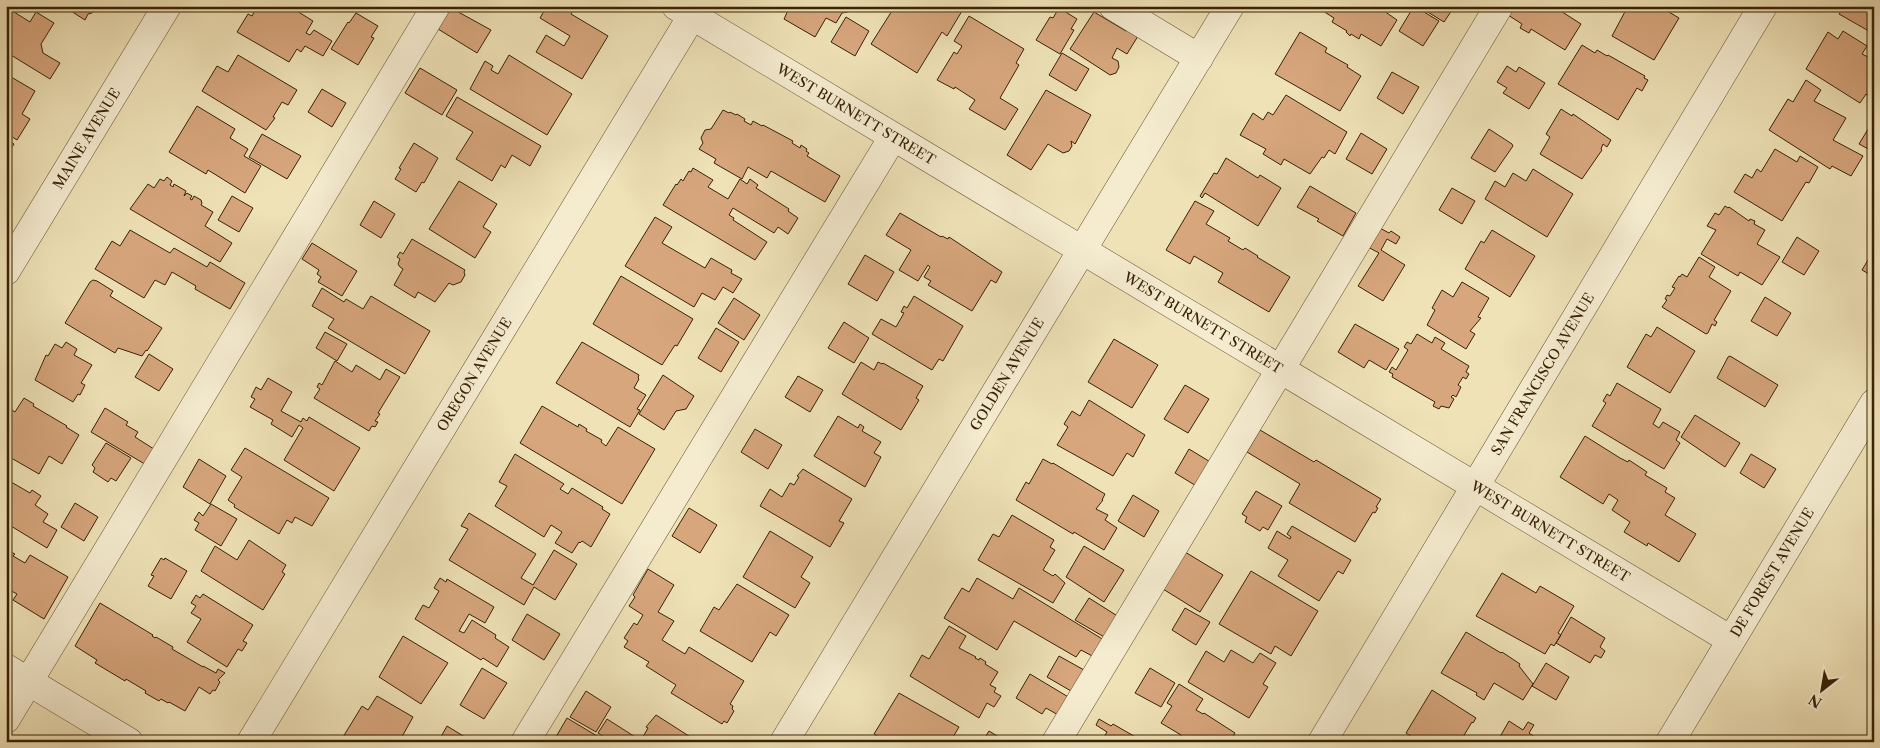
<svg xmlns="http://www.w3.org/2000/svg" width="1880" height="748" viewBox="0 0 1880 748" font-family="'Libre Caslon Text',serif">
	<style>
		.building { fill: #d7a67d; stroke: #382205 }
		.lines { fill: none; stroke-linecap: round; stroke-linejoin: round }
		.minor-casing { stroke: #665232; stroke-width: 29 }
		.minor { stroke: #f5ecd0; stroke-width: 28 }
		.labels { text-anchor: middle; stroke-width: 4; stroke-linejoin: round; paint-order: stroke }
		.street-label { font-size: 14px; fill: #382205; stroke: #f5ecd0 }
	</style>
	<rect width="100%" height="100%" fill="#efe2b7"/>
	<filter id="stains"><feTurbulence type="fractalNoise" baseFrequency=".004" numOctaves="4"/><feColorMatrix values="0 0 0 0 .2 0 0 0 0 .09 0 0 0 0 .02 0 0 0 .5 -.17"/></filter>
	<radialGradient id="worn" r=".72"><stop offset=".6" stop-color="#630" stop-opacity="0"/><stop offset="1" stop-color="#630" stop-opacity=".3"/></radialGradient>
	<path class="building" d="M63 6H96L92 13 88 14 85 20Z
		M257 6H286L291 9 292 8 313 21 306 33 310 35 314 30 332 41 323 56 305 46 301 52 297 49 289 62 237 32 248 14 252 16Z
		M547 6H574L575 7 571 14 608 36 582 79 536 52 546 35 564 46 570 36 540 18Z
		M790 6H851V7L848 12 842 13 836 23 826 18 815 37 784 19Z
		M895 6H965L947 36 942 32 917 73 871 44Z
		M1140 6H1154L1150 12Z
		M1315 6H1377L1397 20 1381 46 1361 34 1359 39 1351 34 1350 36 1346 32 1347 31 1332 22 1334 18Z
		M1414 6 1439 21 1423 46 1399 31Z
		M1418 6H1447L1452 10 1444 22Z
		M1513 6H1553L1581 24 1565 50 1531 29 1529 33 1520 28 1522 24 1508 15Z
		M1628 6H1659L1679 18 1654 60 1612 36Z
		M1844 6H1874V34L1839 14Z
		M6 7 30 22 36 12 54 23 41 44 43 53 60 63 50 79 6 52Z
		M451 8 491 30 477 53 438 29Z
		M1059 8 1077 19 1071 29 1074 30 1060 54 1036 40 1050 17 1053 18Z
		M1094 12 1126 31 1127 29 1138 36 1127 54 1117 48 1112 58 1118 61 1119 67 1116 73 1110 75 1070 49Z
		M356 13 378 26 371 37 374 38 358 65 331 49 348 22 349 23Z
		M969 16 1024 49 1016 63 1019 65 1000 98 1018 109 1005 130 969 109 975 100 955 87 954 89 937 80 954 52 957 54 962 46 954 41Z
		M846 17 869 31 855 56 831 42Z
		M1843 31 1867 46 1862 54 1874 60 1872 66 1874 67V92L1871 97 1866 94 1860 103 1806 69 1828 32 1838 39Z
		M1300 32 1327 48 1325 52 1348 65 1347 67 1361 76 1340 111 1275 74Z
		M1582 45 1595 53 1597 50 1607 56 1608 55 1645 76 1644 78 1648 80 1642 91 1637 88 1618 120 1558 84Z
		M1062 53 1089 69 1076 91 1049 75Z
		M238 55 297 90 288 105 282 102 273 117 275 118 266 130 202 91 217 66 228 72Z
		M509 55 572 94 547 135 470 89 485 61 493 66 491 70 498 74Z
		M1507 66 1516 72 1519 67 1545 83 1529 109 1503 93 1507 88 1497 82Z
		M420 68 457 90 442 115 405 93Z
		M1392 72 1419 87 1403 114 1377 98Z
		M6 74 35 91 22 114 30 119 17 140 6 133Z
		M1806 80 1821 90 1814 101 1846 118 1833 140 1863 156 1851 176 1832 166 1830 169 1769 130 1788 99 1793 102Z
		M322 89 346 103 332 127 308 112Z
		M1046 90 1091 115 1075 144 1071 141 1072 146 1069 151 1063 153 1048 144 1031 170 1007 155Z
		M1286 95 1347 132 1335 154 1329 150 1324 158 1322 157 1310 174 1284 159 1281 165 1263 154 1266 149 1240 135 1253 113 1263 120 1268 112 1273 115Z
		M457 97 541 146 530 166 512 155 505 168 501 165 492 181 456 159 473 132 446 116Z
		M197 106 235 129 230 138 248 149 244 156 261 166 245 193 208 170 206 174 169 152Z
		M1561 109 1572 116 1573 114 1611 140 1607 147 1603 144 1601 149 1602 150 1582 179 1540 154 1550 137 1546 134Z
		M723 110 729 113 730 112 736 115 737 114 745 119 744 121 751 125 753 121 762 126 763 125 793 141 792 143 800 148 801 145 807 149 806 151 809 153 807 156 840 176 825 202 771 171 767 178 748 167 742 179 714 163 716 159 699 149 703 143 701 138 705 130 711 129Z
		M1873 121H1874V152L1859 144Z
		M1489 129 1512 144 1513 146 1495 172 1471 158Z
		M1361 133 1387 149 1372 174 1346 159Z
		M262 134 301 156 287 179 249 157Z
		M6 139 14 144 6 156Z
		M414 143 438 158 424 183 422 182 416 192 395 179 401 169 399 168Z
		M1775 149 1797 162 1800 156 1818 167 1809 183 1806 182 1782 221 1734 192 1745 174 1752 178 1757 169 1761 172Z
		M1226 158 1258 178 1260 175 1281 188 1258 226 1205 193 1202 198 1200 196 1214 173 1217 174Z
		M693 168 713 180 708 187 728 199 740 179 747 184 750 179 758 185 756 188 789 209 788 211 798 218 788 234 778 227 774 233 733 208 729 215 734 218 733 220 767 242 755 260 663 205 676 184 677 185 681 179 683 181 689 171 691 172Z
		M1533 169 1573 194 1547 237 1485 199 1495 181 1505 187 1513 173 1526 181Z
		M167 177 172 181 170 185 173 187 174 184 186 191 184 196 187 193 192 196 190 199 192 200 194 196 201 200 202 203 201 205 213 212 205 226 232 243 220 262 130 209 148 184 154 188 160 179 164 181Z
		M459 181 497 204 483 227 491 232 475 258 429 229Z
		M1310 186 1356 213 1343 236 1317 221 1319 219 1297 207Z
		M1452 188 1475 201 1462 224 1439 210Z
		M232 196 253 208 239 232 218 220Z
		M374 201 395 214 381 238 360 225Z
		M1195 201 1214 211 1206 224 1230 238 1228 241 1243 250 1245 248 1258 256 1257 257 1290 277 1269 312 1218 282 1223 273 1194 256 1190 264 1166 250Z
		M1725 206 1728 208 1729 207 1749 221 1750 219 1755 221 1754 224 1765 230 1757 244 1780 257 1762 285 1740 272 1738 276 1701 254 1716 230 1707 226 1715 213 1719 215Z
		M900 213 941 237 942 236 948 239 949 237 1002 272 996 283 991 280 972 311 928 285 931 281 924 277 930 267 928 265 918 281 899 270 911 250 886 235Z
		M655 217 672 227 662 243 705 268 711 258 732 270 731 273 742 279 733 293 723 287 715 300 702 293 694 307 625 266Z
		M1378 227 1389 233 1391 231 1400 237 1396 244 1387 239 1381 250 1405 265 1383 301 1358 286 1379 253 1366 246Z
		M130 230 170 253 174 248 207 267 210 262 245 283 230 309 195 289 196 286 172 272 165 285 155 280 144 298 95 269 112 241 120 246Z
		M1492 230 1535 256 1510 297 1465 269 1481 241 1484 243Z
		M1797 237 1819 251 1804 275 1782 262Z
		M412 239 465 270 464 272 465 275 461 282 453 285 449 283 435 302 418 292 415 298 394 285 403 269 400 267 398 264 400 259 397 257 400 252 403 254Z
		M312 243 357 271 342 296 318 282 321 277 317 274 319 270 302 259Z
		M1874 250V277L1862 270Z
		M865 255 894 272 877 301 848 284Z
		M1699 257 1715 267 1709 277 1731 291 1714 320 1717 322 1715 326 1712 324 1708 333 1706 334 1662 307 1667 300 1665 299 1667 295 1670 296 1675 288 1672 287 1679 276 1680 277 1682 274 1687 277Z
		M621 276 693 319 677 346 675 345 662 365 593 324Z
		M93 280 97 281 113 291 110 296 162 328 147 351 146 350 142 356 118 348 115 353 65 323 90 282Z
		M1462 282 1489 298 1478 317 1481 318 1470 331 1475 334 1466 349 1427 325 1435 310 1432 308 1442 290 1453 297Z
		M322 288 344 302 346 299 363 309 371 296 430 331 405 374 328 328 334 319 312 306Z
		M914 296 963 326 943 361 939 359 932 370 872 334 881 319 896 327 904 313 901 312 904 306 907 308Z
		M1765 297 1791 313 1777 336 1751 321Z
		M734 298 760 315 744 340 718 323Z
		M844 322 869 338 854 363 828 348Z
		M1355 324 1399 349 1386 370 1369 360 1364 368 1338 352Z
		M1657 327 1695 351 1670 393 1627 367 1646 334 1651 337Z
		M716 328 739 342 721 372 698 358Z
		M325 332 347 344 337 361 316 348Z
		M1417 334 1432 343 1435 337 1445 343 1441 349 1469 366 1466 372 1469 374 1466 379 1463 377 1458 385 1461 387 1456 397 1453 395 1451 397 1454 399 1449 408 1441 406 1439 409 1433 406 1435 402 1392 377 1393 374 1389 372 1392 367 1396 370 1408 350 1404 347 1407 342 1411 344Z
		M1114 339 1158 365 1132 408 1088 382Z
		M66 342 77 349 74 355 92 365 81 383 85 385 80 395 78 394 73 402 35 380 46 355 48 356 55 344 62 348Z
		M582 342 639 375 638 378 639 379 634 388 646 395 637 409 640 410 630 427 556 383Z
		M149 354 173 369 159 391 135 377Z
		M1730 356 1778 385 1765 407 1717 378 1728 357Z
		M335 361 352 372 356 365 380 380 386 369 400 377 378 413 380 414 375 421 378 422 375 427 372 426 369 431 314 398 320 389 317 387 319 383 322 385Z
		M861 362 874 370 878 362 882 364 883 363 923 386 916 398 919 400 901 430 842 394Z
		M663 375 694 396 686 409 676 411 664 430 639 414Z
		M798 376 823 390 810 412 785 397Z
		M268 378 292 392 281 411 301 422 303 418 307 421 309 417 360 448 334 491 284 460 303 428 299 425 292 437 271 424 273 420 250 407 255 399 251 397 256 387 261 390Z
		M1617 383 1661 409 1653 424 1659 428 1663 422 1680 432 1676 440 1680 443 1664 469 1592 426 1606 403 1603 401 1607 394 1610 396Z
		M1185 385 1209 399 1188 433 1164 419Z
		M24 398 34 404 33 406 67 426 66 427 79 435 62 464 49 456 39 474 6 455V420L12 410 15 412Z
		M1089 400 1145 435 1133 457 1127 453 1113 476 1057 445 1068 427 1064 424 1072 411 1080 416Z
		M542 406 578 427 579 424 587 429 586 431 602 440 601 442 606 446 618 427 655 449 622 504 520 443Z
		M105 408 128 422 126 425 138 432 135 437 157 451 148 466 91 432Z
		M1695 415 1740 443 1725 467 1681 437Z
		M838 416 858 428 860 424 864 427 862 431 881 442 874 453 881 457 865 487 814 456Z
		M755 429 782 445 768 469 741 452Z
		M1260 430 1314 462 1316 460 1381 499 1376 507 1378 508 1375 513 1373 512 1355 542 1289 503 1300 484 1247 452Z
		M1585 436 1620 458 1628 462 1629 460 1647 472 1645 475 1667 488 1665 492 1675 498 1665 515 1696 534 1679 562 1648 543 1647 546 1624 532 1630 522 1612 510 1618 500 1609 494 1603 504 1560 477Z
		M106 443 131 458 116 481 111 478 108 482 93 472 95 468 92 465Z
		M245 448 329 498 312 526 295 517 292 523 287 520 279 534 234 507 235 505 228 500 242 477 231 470Z
		M1189 449 1212 463 1198 487 1175 473Z
		M515 454 564 484 560 489 568 494 572 488 603 507 602 509 610 514 591 547 582 541 580 543 579 542 572 553 555 543 562 532 551 525 544 537 495 506 507 486 499 482Z
		M1751 454 1776 469 1764 488 1740 473Z
		M199 459 226 476 210 504 183 487Z
		M1043 459 1052 464 1053 463 1105 494 1102 500H1103L1096 509 1108 515 1105 520 1117 528 1104 550 1074 532 1073 534 1016 500 1026 482 1029 484Z
		M803 469 852 499 839 521 844 523 830 547 760 506 770 489 782 497 790 483 794 485 799 477 797 476Z
		M6 479 30 493 32 490 41 496 35 505 48 514 43 522 57 530 47 548 6 523Z
		M1256 491 1282 506 1268 530 1263 527 1260 531 1245 522 1247 517 1242 514Z
		M1133 495 1159 511 1144 537 1118 521Z
		M75 503 98 517 84 541 61 527Z
		M211 504 237 519 221 546 195 530 199 523 194 520 199 512 203 516Z
		M689 508 717 525 700 553 672 536Z
		M469 513 536 554 521 578 533 585 554 550 577 564 555 600 534 587 524 605 449 560 468 529 461 526Z
		M1012 515 1054 540 1050 547 1055 550 1043 570 1053 576 1055 574 1065 583 1053 603 978 560 993 534 999 537Z
		M1292 526 1351 560 1343 574 1338 571 1319 601 1278 576 1288 560 1268 548 1277 531 1290 539 1291 537 1287 534Z
		M770 531 813 557 801 577 810 583 795 608 743 577Z
		M249 540 286 565 282 572 285 574 263 610 201 571 215 546 237 560Z
		M1084 546 1124 570 1104 602 1066 577Z
		M6 547 8 548 7 550 15 554 13 556 25 563 30 555 68 577 44 619 13 600 17 594 6 588Z
		M1185 552 1223 575 1200 612 1163 589Z
		M161 558 164 560 165 558 187 571 171 599 148 586 154 576 151 575Z
		M648 569 674 585 658 612 674 621 662 640 685 654 689 647 744 681 730 704 733 706 732 709 734 711 727 723 724 721 722 724 671 693 676 685 646 666 649 662 624 647 628 641 624 638 634 623 637 625 643 615 629 606 635 597 633 595Z
		M1251 571 1318 611 1291 656 1275 646 1271 654 1219 624Z
		M1502 573 1536 593 1540 586 1574 606 1558 633 1561 635 1554 646 1551 644 1545 654 1476 616Z
		M440 578 446 582 447 579 494 607 485 623 469 614 459 631 464 633 472 620 496 635 495 638 509 647 497 667 483 658 481 660 415 619 423 605 429 608 439 591 434 588Z
		M977 578 1013 599 1019 588 1104 640 1094 657 1081 650 1076 657 1014 621 997 650 944 618 962 588 969 592Z
		M737 584 789 615 776 636 770 632 752 662 700 631 714 607 719 610Z
		M203 594 253 625 243 641 247 643 242 651 238 649 227 667 187 642 201 619 191 613 196 606 191 603 196 595 200 598Z
		M1089 598 1119 617 1106 638 1075 620Z
		M100 603 153 635 152 636 155 638 156 637 173 647 172 649 203 667V666L216 673 218 669 225 673 218 680 220 682 215 691 213 690 210 694 199 687 185 711 169 702 168 703 161 699 159 701 145 693 146 691 126 679 125 681 95 663 97 660 75 646Z
		M1185 608 1210 622 1196 645 1172 630Z
		M527 614 560 634 544 660 512 640Z
		M1571 617 1605 638 1600 647 1605 651 1601 658 1595 655 1590 663 1556 643Z
		M949 626 966 636 959 648 976 657 975 658 979 660 980 658 986 662 985 664 998 672 990 685 996 688 994 692 1001 696 994 707 987 703 979 718 910 676 922 655 929 659Z
		M1466 632 1501 653 1502 652 1520 664 1519 666 1533 684 1523 700 1494 683 1484 700 1476 695 1477 693 1441 673Z
		M403 636 448 663 421 704 379 677Z
		M1231 650 1253 663 1260 653 1276 663 1263 684 1268 687 1249 718 1188 682 1206 651 1224 662Z
		M1059 656 1084 670 1071 691 1047 677Z
		M1546 663 1569 677 1556 700 1532 686Z
		M482 668 507 683 484 719 460 705Z
		M1150 668 1175 683 1161 707 1135 693Z
		M1030 674 1070 698 1060 716 1046 708 1042 714 1016 698Z
		M1179 684 1203 699 1196 710 1203 714 1204 713 1235 733 1230 742H1177L1181 735 1161 723 1172 706 1167 703Z
		M1432 690 1476 718 1473 723 1472 722 1460 742H1420L1406 733Z
		M586 691 611 707 596 732 570 717Z
		M899 693 959 727 950 742H887L874 734Z
		M377 696 413 717 399 742H351L343 737 362 706 368 710Z
		M656 715 692 738 697 742H640L648 728 646 727Z
		M567 718 607 742H553Z
		M607 719 640 740 638 742H611L598 733Z
		M1099 719 1111 726 1113 724 1139 739 1137 742H1101L1107 732 1096 725Z
		M1509 721 1523 730 1528 722 1534 725 1529 733 1541 742H1497Z
		M447 726 473 742H438Z
		M989 731 1007 742H982Z"/>
	<g class="lines">
		<g class="minor-casing">
			<g id="minor">
				<path id="s1" d="M676 6 1731 640"/>
				<path d="M1113 6 1199 58"/>
				<path id="s2" d="M6 271 167 6"/>
				<path d="M6 668 129 742"/>
				<path d="M6 719 436 6"/>
				<path id="s3" d="M251 742 698 6"/>
				<path d="M525 742 893 137"/>
				<path id="s4" d="M784 742 1230 6"/>
				<path d="M1056 742 1499 6"/>
				<path id="s5" d="M1322 742 1763 6"/>
				<path id="s6" d="M1670 742 1874 403"/>
			</g>
		</g>
		<use href="#minor" class="minor"/>
	</g>
	<g class="labels">
		<g class="street-label">
			<text dy="5" stroke="none"><textPath href="#s1" startOffset="210">WEST BURNETT STREET</textPath></text>
			<text dy="5" stroke="none"><textPath href="#s2" startOffset="155">MAINE AVENUE</textPath></text>
			<text dy="5" stroke="none"><textPath href="#s1" startOffset="615">WEST BURNETT STREET</textPath></text>
			<text dy="5" stroke="none"><textPath href="#s3" startOffset="430">OREGON AVENUE</textPath></text>
			<text dy="5" stroke="none"><textPath href="#s4" startOffset="430">GOLDEN AVENUE</textPath></text>
			<text dy="5" stroke="none"><textPath href="#s5" startOffset="429">SAN FRANCISCO AVENUE</textPath></text>
			<text dy="5" stroke="none"><textPath href="#s1" startOffset="1020">WEST BURNETT STREET</textPath></text>
			<text dy="5" stroke="none"><textPath href="#s6" startOffset="198">DE FOREST AVENUE</textPath></text>
		</g>
	</g>
	<rect width="1880" height="748" fill="none" stroke="#efe2b7" stroke-width="25"/>
	<rect x="8" y="8" width="1865" height="733" fill="none" stroke="#382205" stroke-width="2.5"/>
	<rect x="12" y="12" width="1855" height="723" fill="none" stroke="#382205"/>
	<g transform="translate(1822 690) rotate(211)" stroke="#f5ecd0" stroke-width="4" paint-order="stroke">
	<path d="M0-4L9 19L0 12L-9 19Z" fill="#382205"/>
	<text y="-8" font-size="14" font-weight="bold" text-anchor="middle" fill="#382205">N</text>
	</g>
	<rect width="100%" height="100%" filter="url(#stains)"/>
	<rect width="100%" height="100%" fill="url(#worn)"/>
</svg>
